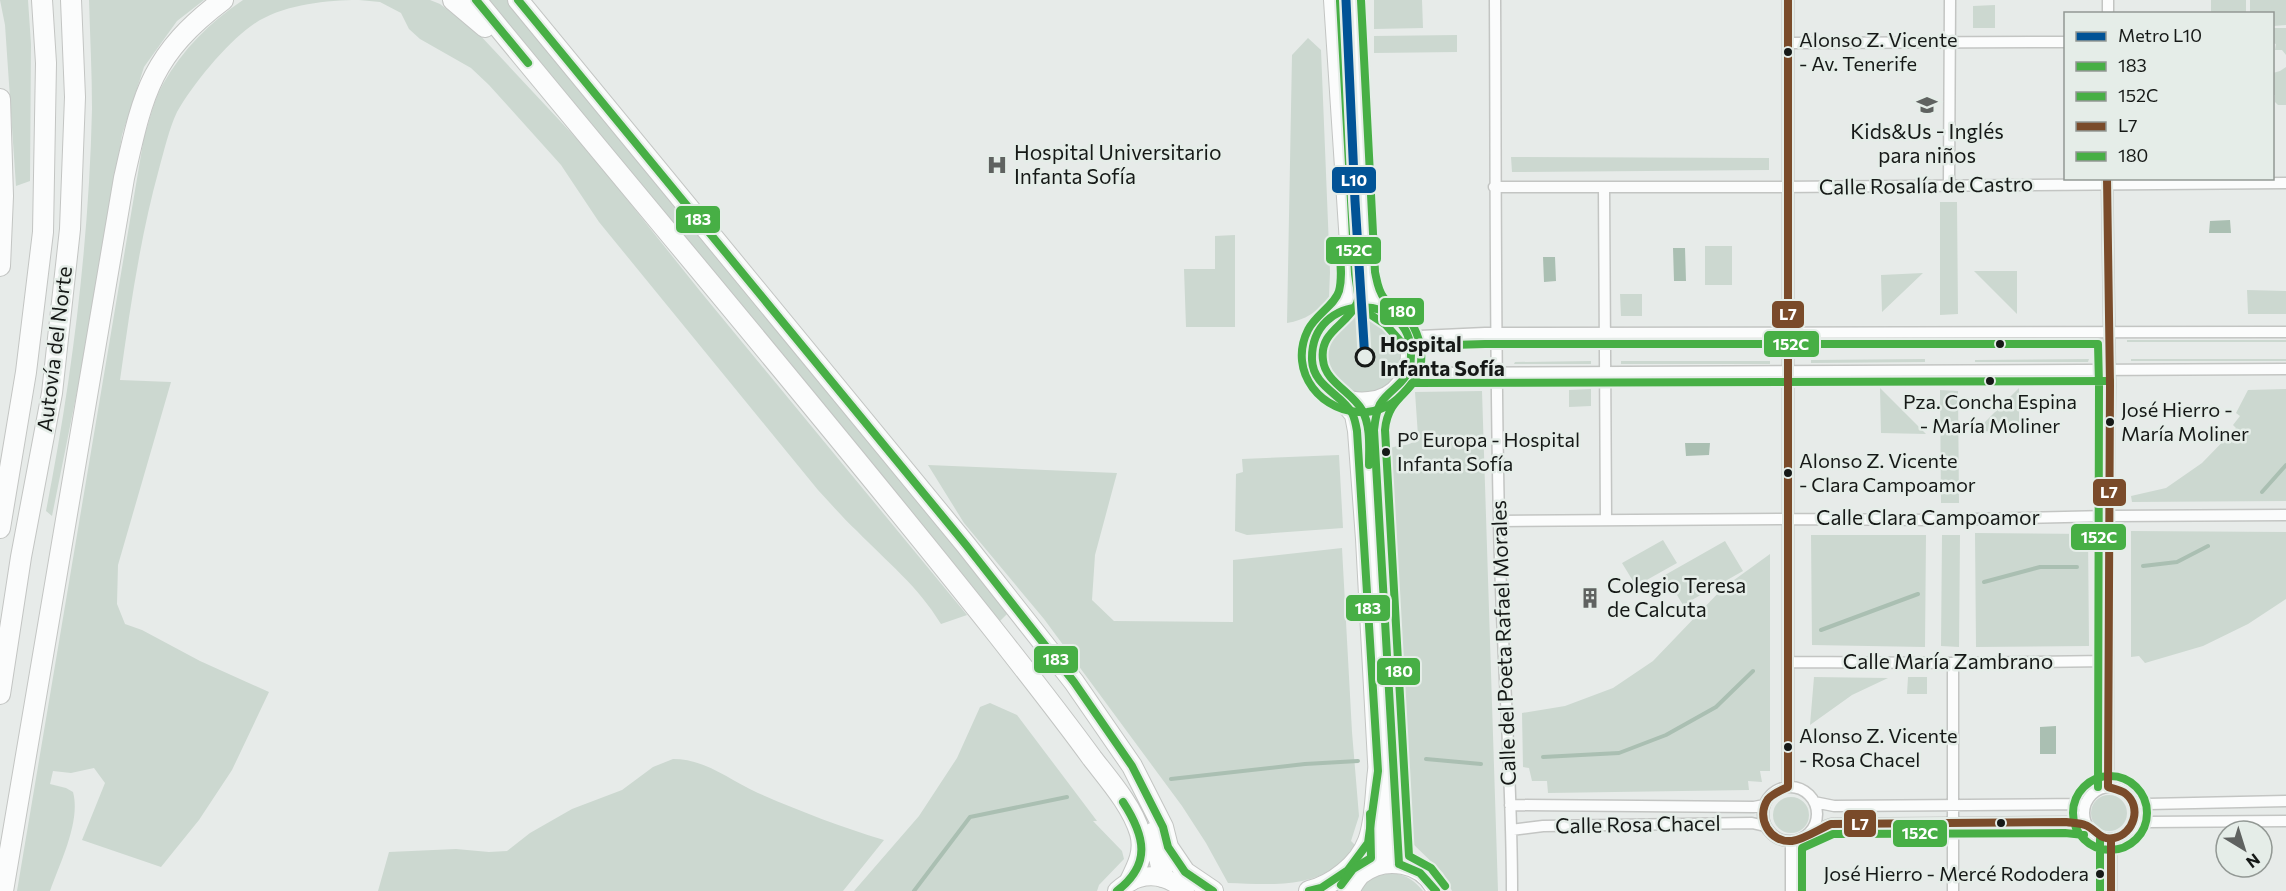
<svg xmlns="http://www.w3.org/2000/svg" width="2286" height="891" viewBox="0 0 2286 891" font-family="Commissioner,sans-serif">
	<style>
		.green { fill: #ccd8d0 }
		.water { fill: #aabfb2 }
		.lines { fill: none; stroke-linecap: round; stroke-linejoin: round }
		.stream { stroke: #aabfb2; stroke-width: 4 }
		.street-casing { stroke: #c3c5c3; stroke-width: 13 }
		.primary-casing { stroke: #c3c5c3; stroke-width: 20 }
		.highway-casing { stroke: #c3c5c3; stroke-width: 22 }
		.street { stroke: #fbfcfc; stroke-width: 10 }
		.primary { stroke: #fbfcfc; stroke-width: 18 }
		.highway { stroke: #fbfcfc; stroke-width: 20 }
		.bus-1-casing { stroke: #e5ede8; stroke-width: 12 }
		.bus-2-casing { stroke: #e5ede8; stroke-width: 12 }
		.bus-3-casing { stroke: #e5ede8; stroke-width: 12 }
		.bus-4-casing { stroke: #e5ede8; stroke-width: 12 }
		.bus-1 { stroke: #47af45; stroke-width: 8 }
		.bus-2 { stroke: #47af45; stroke-width: 8 }
		.bus-3 { stroke: #7a4b2a; stroke-width: 8 }
		.bus-4 { stroke: #47af45; stroke-width: 8 }
		.metro-1-casing { stroke: #e5ede8; stroke-width: 14 }
		.metro-1 { stroke: #015396; stroke-width: 9 }
		.bus-dot { fill: #161917; stroke: #e5ede8; stroke-width: 2 }
		.stop-dot { fill: #e5ede8; stroke: #161917; stroke-width: 3 }
		.labels { text-anchor: middle; stroke-width: 5; stroke-linejoin: round; paint-order: stroke }
		.bus-label { font-size: 20px; fill: #161917; stroke: #e5ede8; text-anchor: start }
		.poi-label { font-size: 21px; fill: #161917; stroke: #e5ede8; text-anchor: start }
		.street-label { font-size: 21px; fill: #161917; stroke: #e5ede8 }
		.stop-label { font-size: 21px; font-weight: bold; fill: #161917; stroke: #e5ede8; text-anchor: start }
		.line-badge { stroke: #e5ede8; stroke-width: 2 }
		.badge-label { font-size: 16px; text-anchor: middle; font-weight: bold; fill: #fff }
	</style>
	<rect width="100%" height="100%" fill="#e7ebe9"/>
	<path class="green" d="M0 0H28L31 44 30 181 16 186 5 25Z
		M89 0H204L177 21 144 67 122 135 101 272 52 516 46 511C72 379 89 243 92 109 92 73 90 36 89 0Z
		M243 0H352C319 1 278 6 251 26 225 45 193 84 177 112 169 129 164 151 159 169 140 238 130 309 120 380L171 382 118 565 117 604 125 624 142 630 200 661 269 692 232 770 199 820 161 867 82 840 105 783 94 768 71 773 53 771 50 784 66 788 73 792C81 821 60 863 50 891H17L144 137C150 120 154 99 163 84 183 49 210 22 243 0Z
		M359 0H430L440 4 477 32 590 153 700 291 967 615 941 624C917 585 888 563 857 531 843 518 831 504 818 490L599 222 561 165 489 85 471 68 420 39 409 29 401 13 380 2Z
		M488 0H508L1009 612 999 622Z
		M1374 0H1422L1423 28 1374 29Z
		M2211 0H2246V13H2211Z
		M2250 0H2286V25L2273 26 2272 14 2250 13Z
		M1995 5V28H1973V6Z
		M2272 28H2286V55L2282 50H2275L2276 44 2273 43Z
		M1457 35V52L1374 53V36Z
		M1308 38 1321 50 1330 272 1329 297C1318 312 1305 320 1287 323L1292 55Z
		M2286 67V105H2278L2275 102V95H2273V73L2280 71Z
		M1511 157 1769 158V170L1512 172Z
		M1940 202H1957L1958 314 1940 315Z
		M1235 235V327H1186L1184 269H1215V236Z
		M1705 246H1732V285H1705Z
		M1974 271H2017V314Z
		M1923 273 1882 312 1881 275Z
		M2247 290 2286 291V314H2248Z
		M1620 294H1642V316H1621Z
		M1323 355a39 39 0 1 1 78 0a39 39 0 1 1-78 0Z
		M2089 340V343H1975V341Z
		M2127 340H2286V342H2127Z
		M1591 341V345H1515L1514 342Z
		M1770 341V344H1621V342Z
		M1927 341 1926 344H1813V342Z
		M1925 359V362L1811 363V360Z
		M2089 359 2088 362H1975V360Z
		M2131 359H2286V361H2131Z
		M1591 361V364H1514L1515 362Z
		M1621 361H1770V364H1621Z
		M1880 388 1926 434 1881 433Z
		M2019 388V432L1976 431Z
		M1591 389V406L1569 407V390Z
		M2286 389V501L2132 502 2131 496 2166 488 2202 463 2236 428 2233 425 2240 416 2236 413 2248 390Z
		M1940 390 1958 391 1959 503H1941Z
		M1482 391 1498 891H1452L1443 873 1411 842 1410 835 1391 448C1401 444 1414 447 1418 436L1415 392Z
		M1339 455 1343 528 1247 535 1235 531 1236 474 1243 472 1242 459Z
		M928 465 1117 473 1095 555 1092 600 1114 621 1233 622V560L1342 548 1352 732 1359 816 1351 841 1355 845C1350 851 1345 859 1339 864 1309 889 1265 884 1228 883L1206 843 1182 806 1044 619 964 523Z
		M2131 531 2286 532V599L2248 624 2203 646 2145 663 2139 656 2131 657Z
		M1975 533 2088 534 2089 646 1976 647Z
		M1811 535H1926L1925 647 1812 645Z
		M1942 535H1960L1959 647 1941 646Z
		M1663 540 1677 563 1636 586 1622 563Z
		M1725 541 1743 571 1683 605 1665 575Z
		M1770 554V771H1760L1762 782 1748 781 1749 790 1548 793 1547 781H1532L1529 768 1523 767 1522 713 1565 706 1613 688 1653 661 1723 588Z
		M1814 677 1888 678 1852 695 1810 725Z
		M1908 677H1927V694H1907Z
		M990 703 1017 715 1097 821H1093L1122 851 1124 859 1099 885 1097 891H854L919 816 957 758 980 707Z
		M673 759C706 759 729 780 758 793 799 811 841 827 884 840L843 891H378L389 852 456 849 489 852 507 851 530 833 572 809 622 790 653 767Z
		M2091 813a18 18 0 1 1 36 0a18 18 0 1 1-36 0Z
		M1773 815a18 18 0 1 1 36 0a18 18 0 1 1-36 0Z
		M1394 873C1407 876 1414 880 1423 891H1360C1367 878 1380 874 1394 873Z"/>
	<path class="water" d="M2230 220 2231 233H2209L2210 221Z
		M1673 248H1685L1686 281H1674Z
		M1543 257H1555L1556 281 1544 282Z
		M1685 443H1710L1709 455 1686 456Z
		M2056 726V754H2040V727Z"/>
	<g class="lines">
		<path class="stream" d="M2262 492 2286 465
			M2143 566 2177 562 2208 546
			M1984 582 2040 567H2077
			M1821 630 1918 594
			M1543 757 1619 753 1666 735 1716 707 1753 671
			M1426 759 1481 764
			M1171 779 1305 764 1358 761
			M914 891 970 817 1067 797"/>
		<g class="street-casing">
			<path id="street" d="M1495 0C1496 173 1495 347 1499 520 1501 644 1512 767 1512 891
				M1788 0V787
				M2108 14V0
				M1788 43 2066 42
				M2107 178 2110 385 2108 529V787
				M1949 185 1950 0
				M1494 187H1772L2286 183
				M1604 187 1606 520
				M1406 333 1420 336 1485 333 2286 332
				M1407 373 2286 369
				M1499 521 1788 519 1934 520 2108 516 2286 515
				M1788 662 1953 663 2108 661
				M1953 663V891
				M2084 813a26 26 0 1 1 52 0a26 26 0 1 1-52 0Z
				M1763 814a27 27 0 1 1 54 0a27 27 0 1 1-54 0Z
				M2133 801 2148 804 2286 801
				M1814 802 1834 806 2085 804
				M1510 805 1754 807 1764 805
				M1511 830 1543 826 1752 823 1765 826
				M2130 830 2147 822 2286 821
				M1810 832 1831 824 2066 822 2086 825
				M2111 839V891
				M1791 891V841"/>
		</g>
		<g class="primary-casing">
			<path id="primary" d="M1333 0 1351 274 1349 295 1342 309
				M1350 0 1365 273 1368 291 1377 307
				M1360 307C1424 307 1426 395 1369 401 1326 406 1295 364 1322 327 1327 320 1334 312 1342 309 1347 307 1355 307 1360 307Z
				M1384 397 1376 411 1374 430 1399 864
				M1340 398 1354 415 1357 431 1365 539 1382 854 1380 865
				M1117 891C1139 871 1164 872 1185 891
				M1350 891C1353 886 1357 879 1361 875 1385 856 1423 862 1436 891"/>
		</g>
		<g class="highway-casing">
			<path id="highway" d="M453 0 485 27
				M476 0C648 210 824 416 993 629 1026 671 1060 714 1092 758 1109 780 1132 806 1140 833 1145 851 1138 865 1130 881
				M518 0 966 545 1074 682 1132 766 1163 827 1168 847 1185 872 1213 891
				M0 99 3 196 0 266
				M0 528 26 372 43 232 46 63 42 0
				M0 694 21 557 52 393 70 229 75 97 71 0
				M1154 832 1163 877
				M3 891 124 178C143 94 150 55 223 0
				M1309 891C1333 885 1359 865 1368 841 1376 820 1375 793 1378 771"/>
		</g>
		<use href="#street" class="street"/>
		<use href="#primary" class="primary"/>
		<use href="#highway" class="highway"/>
		<g class="bus-1-casing">
			<path id="bus-1" d="M476 0 528 63
				M518 0 966 545 1074 682 1132 766 1163 827 1168 847 1185 872 1213 891
				M1399 864 1420 873 1436 891
				M1117 891C1152 864 1145 836 1123 802
				M1309 891 1321 888 1348 870 1368 843 1378 771 1357 431C1356 425 1355 419 1352 413 1341 394 1313 386 1312 360 1310 291 1412 290 1411 355 1411 384 1391 386 1380 404 1376 412 1375 421 1374 430L1399 864"/>
		</g>
		<g class="bus-2-casing">
			<path id="bus-2" d="M1340 1 1355 274 1358 294 1368 313 1386 325 1401 342 1420 346 1485 344H2098L2099 385 2098 787
				M1339 245C1340 259 1343 276 1339 291 1335 305 1315 315 1308 330 1287 372 1322 415 1367 412 1387 410 1400 399 1412 383L2110 381
				M2073 813a37 37 0 1 1 74 0a37 37 0 1 1-74 0Z
				M2100 839V891
				M1802 891V848L1833 834 2065 833 2084 835"/>
		</g>
		<g class="bus-3-casing">
			<path id="bus-3" d="M1788 0V787C1781 790 1774 793 1768 799 1755 818 1770 843 1792 841 1805 839 1819 829 1831 824L2066 822C2072 823 2080 823 2085 825 2096 829 2100 841 2114 838 2134 834 2142 807 2126 794 2121 790 2114 789 2108 787L2110 385 2107 178
				M2111 839V891"/>
		</g>
		<g class="bus-4-casing">
			<path id="bus-4" d="M1361 0 1375 272C1377 281 1378 291 1384 298 1388 303 1394 304 1399 308 1414 321 1423 343 1421 363 1416 395 1388 394 1385 430L1409 856 1431 868 1445 886
				M1359 243C1361 263 1364 284 1357 303 1348 325 1319 331 1323 360 1325 382 1352 392 1362 410 1371 426 1369 447 1369 465
				M1341 885 1353 869 1371 858 1370 814"/>
		</g>
		<use href="#bus-1" class="bus-1"/>
		<use href="#bus-2" class="bus-2"/>
		<use href="#bus-3" class="bus-3"/>
		<use href="#bus-4" class="bus-4"/>
		<g class="metro-1-casing">
			<path id="metro-1" d="M1346 0 1355 201 1365 360"/>
		</g>
		<use href="#metro-1" class="metro-1"/>
	</g>
	<defs>
		<g id="school-bare" transform="scale(1.62)"><path d="M0-5L7-2L0 1L-7-2ZM-4 1L0 2.5L4 1V4Q0 6-4 4Z" fill="#5f6260" stroke="#e5ede8" stroke-width="2.5" paint-order="stroke"/></g>
		<g id="hospital-bare" transform="scale(1.62)"><path d="M-5-5h3v3.5h4V-5h3V5h-3V1.5h-4V5h-3Z" fill="#5f6260" stroke="#e5ede8" stroke-width="2.5" paint-order="stroke"/></g>
		<g id="building-bare" transform="scale(1.62)"><path d="M-4-6H4V6H1V3H-1V6H-4ZM-2.5-4.3h1.7v1.8h-1.7ZM.8-4.3h1.7v1.8H.8ZM-2.5-1h1.7V.8h-1.7ZM.8-1h1.7V.8H.8Z" fill="#5f6260" stroke="#e5ede8" stroke-width="2.5" paint-order="stroke"/></g>
	</defs>
	<g fill-rule="evenodd">
		<use href="#school-bare" x="1927" y="105"/>
		<use href="#hospital-bare" x="997" y="165"/>
		<use href="#building-bare" x="1590" y="598"/>
	</g>
	<g class="bus-dot">
		<circle cx="1788" cy="52" r="5"/>
		<circle cx="2000" cy="344" r="5"/>
		<circle cx="1990" cy="381" r="5"/>
		<circle cx="2110" cy="422" r="5"/>
		<circle cx="1386" cy="452" r="5"/>
		<circle cx="1788" cy="473" r="5"/>
		<circle cx="1788" cy="747" r="5"/>
		<circle cx="2001" cy="823" r="5"/>
		<circle cx="2100" cy="874" r="5"/>
	</g>
	<circle class="stop-dot" cx="1365" cy="357" r="9"/>
	<g class="labels">
		<g class="bus-label">
			<text x="1799" y="47">Alonso Z. Vicente<tspan x="1799" dy="24">- Av. Tenerife</tspan></text>
			<text x="1990" y="409" text-anchor="middle">Pza. Concha Espina<tspan x="1990" dy="24">- María Moliner</tspan></text>
			<text x="2121" y="417">José Hierro -<tspan x="2121" dy="24">María Moliner</tspan></text>
			<text x="1397" y="447">Pº Europa - Hospital<tspan x="1397" dy="24">Infanta Sofía</tspan></text>
			<text x="1799" y="468">Alonso Z. Vicente<tspan x="1799" dy="24">- Clara Campoamor</tspan></text>
			<text x="1799" y="743">Alonso Z. Vicente<tspan x="1799" dy="24">- Rosa Chacel</tspan></text>
			<text x="2089" y="881" text-anchor="end">José Hierro - Mercé Rododera</text>
		</g>
		<g class="poi-label">
			<text x="1927" y="139" text-anchor="middle">Kids&amp;Us - Inglés<tspan x="1927" dy="24">para niños</tspan></text>
			<text x="1014" y="160">Hospital Universitario<tspan x="1014" dy="24">Infanta Sofía</tspan></text>
			<text x="1607" y="593">Colegio Teresa<tspan x="1607" dy="24">de Calcuta</tspan></text>
		</g>
		<g class="street-label">
			<text transform="translate(1926 186) rotate(-1)" y="7">Calle Rosalía de Castro</text>
			<text transform="translate(55 349) rotate(-83)" y="7">Autovía del Norte</text>
			<text x="1928" y="525">Calle Clara Campoamor</text>
			<text transform="translate(1504 643) rotate(-92)" y="7">Calle del Poeta Rafael Morales</text>
			<text x="1948" y="669">Calle María Zambrano</text>
			<text transform="translate(1638 825) rotate(-1)" y="7">Calle Rosa Chacel</text>
		</g>
		<g class="stop-label">
			<text x="1380" y="352">Hospital<tspan x="1380" dy="24">Infanta Sofía</tspan></text>
		</g>
	</g>
	<g class="line-badge">
		<rect x="1331" y="166" width="46" height="28" rx="6" fill="#015396"/>
		<rect x="675" y="205" width="46" height="29" rx="6" fill="#47af45"/>
		<rect x="1325" y="236" width="57" height="29" rx="6" fill="#47af45"/>
		<rect x="1379" y="297" width="46" height="29" rx="6" fill="#47af45"/>
		<rect x="1771" y="300" width="34" height="29" rx="6" fill="#7a4b2a"/>
		<rect x="1763" y="330" width="57" height="28" rx="6" fill="#47af45"/>
		<rect x="2092" y="478" width="35" height="29" rx="6" fill="#7a4b2a"/>
		<rect x="2070" y="523" width="57" height="28" rx="6" fill="#47af45"/>
		<rect x="1345" y="594" width="46" height="28" rx="6" fill="#47af45"/>
		<rect x="1033" y="645" width="46" height="29" rx="6" fill="#47af45"/>
		<rect x="1376" y="657" width="45" height="29" rx="6" fill="#47af45"/>
		<rect x="1843" y="809" width="34" height="29" rx="6" fill="#7a4b2a"/>
		<rect x="1892" y="819" width="56" height="29" rx="6" fill="#47af45"/>
	</g>
	<g class="badge-label">
		<text x="1354" y="186">L10</text>
		<text x="698" y="225">183</text>
		<text x="1354" y="256">152C</text>
		<text x="1402" y="317">180</text>
		<text x="1788" y="320">L7</text>
		<text x="1791" y="350">152C</text>
		<text x="2109" y="498">L7</text>
		<text x="2099" y="543">152C</text>
		<text x="1368" y="614">183</text>
		<text x="1056" y="665">183</text>
		<text x="1399" y="677">180</text>
		<text x="1860" y="830">L7</text>
		<text x="1920" y="839">152C</text>
	</g>
	<rect x="2064" y="12" width="210" height="168" fill="#e5ede8" stroke="#929894" stroke-width="1.5"/>
	<rect x="2076" y="32" width="30" height="9" fill="#015396" stroke="#929894" stroke-width="1.5"/>
	<text x="2118" y="42" font-size="18" fill="#161917">Metro L10</text>
	<rect x="2076" y="62" width="30" height="9" fill="#47af45" stroke="#929894" stroke-width="1.5"/>
	<text x="2118" y="72" font-size="18" fill="#161917">183</text>
	<rect x="2076" y="92" width="30" height="9" fill="#47af45" stroke="#929894" stroke-width="1.5"/>
	<text x="2118" y="102" font-size="18" fill="#161917">152C</text>
	<rect x="2076" y="122" width="30" height="9" fill="#7a4b2a" stroke="#929894" stroke-width="1.5"/>
	<text x="2118" y="132" font-size="18" fill="#161917">L7</text>
	<rect x="2076" y="152" width="30" height="9" fill="#47af45" stroke="#929894" stroke-width="1.5"/>
	<text x="2118" y="162" font-size="18" fill="#161917">180</text>
	<g transform="translate(2244 849) rotate(142)"><circle r="28" fill="#e5ede8" stroke="#929894" stroke-width="1.5"/>
	<path d="M0-4.5L10 22L0 15L-10 22Z" fill="#5f6260"/>
	<text y="-9" font-size="16" font-weight="bold" text-anchor="middle" fill="#161917">N</text>
	</g>
</svg>
